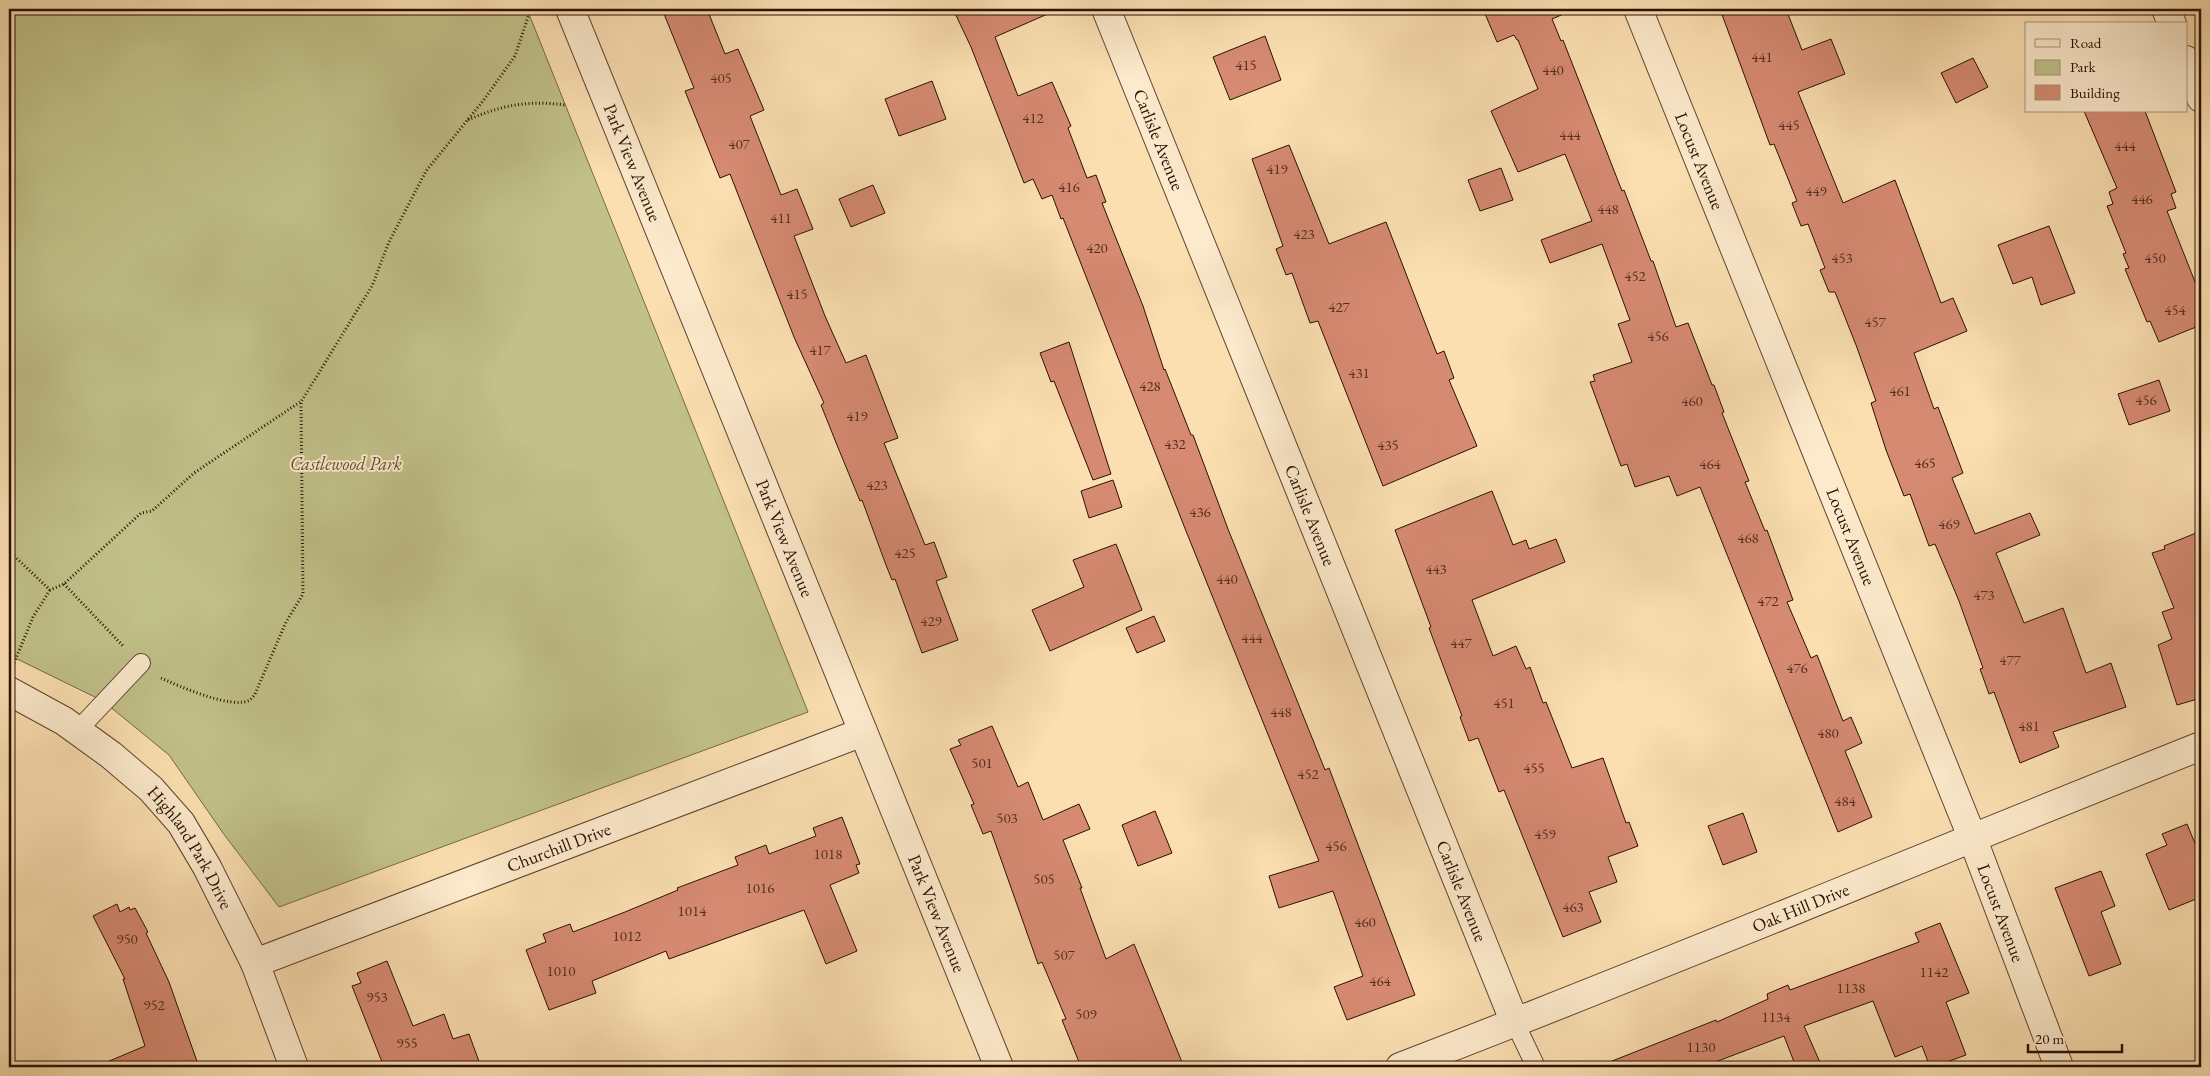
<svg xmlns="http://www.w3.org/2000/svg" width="2210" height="1076" viewBox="0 0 2210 1076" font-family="'EB Garamond',serif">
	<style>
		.green { fill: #c1c189; stroke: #766847 }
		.building { fill: #d68a72; stroke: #2a1005 }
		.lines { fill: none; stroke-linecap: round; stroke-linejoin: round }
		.lane-casing { stroke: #5e4430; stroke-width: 20 }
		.street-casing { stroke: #5e4430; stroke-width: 30 }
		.path { stroke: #2a1005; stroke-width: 3; stroke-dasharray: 1 2.5; stroke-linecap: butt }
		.lane { stroke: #fceacc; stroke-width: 18 }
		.street { stroke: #fceacc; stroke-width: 28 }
		.labels { text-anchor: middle; stroke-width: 4; stroke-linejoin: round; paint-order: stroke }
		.number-label { font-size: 15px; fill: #552e20 }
		.street-label { font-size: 18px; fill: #2a1005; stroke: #fceacc }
		.park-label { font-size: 18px; font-style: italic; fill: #5f4e33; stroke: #fceacc }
	</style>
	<rect width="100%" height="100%" fill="#fbdfb1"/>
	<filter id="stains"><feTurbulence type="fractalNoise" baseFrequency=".004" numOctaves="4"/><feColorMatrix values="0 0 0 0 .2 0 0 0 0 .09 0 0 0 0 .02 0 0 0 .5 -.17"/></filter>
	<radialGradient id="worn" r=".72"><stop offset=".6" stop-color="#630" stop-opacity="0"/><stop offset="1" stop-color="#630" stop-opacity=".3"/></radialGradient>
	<path class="green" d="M9 9H527L808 712 279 907 223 833 169 755 103 701 9 655Z"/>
	<path class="building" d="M662 9H707L725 54 738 49 764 110 750 116 781 195 797 189 813 229 794 236 825 316 846 363 866 355 898 438 884 443 925 545 934 542 947 577 936 581 958 640 922 653 895 579 892 580 886 565 862 500 860 501 837 445 821 405 824 403 794 337 730 174 720 178 685 91 694 88Z
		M953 9H1059L995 37 1018 96 1052 82 1071 126 1068 128 1087 178 1096 175 1106 202 1102 203 1143 306 1164 370 1165 369 1191 435H1193L1228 529 1325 770 1329 768 1415 995 1347 1020 1334 987 1363 976 1333 891 1279 908 1269 876 1319 861 1186 531 1063 218 1061 219 1052 195 1042 199 1033 179 1024 183 971 47Z
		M1483 9H1575L1552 19 1561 41 1563 40 1622 191 1624 190 1651 261H1653L1676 327 1688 323 1712 385H1714L1724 412 1722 413 1749 481 1745 482 1765 531 1767 530 1793 600 1787 602 1811 658 1817 655 1843 721 1851 717 1862 743 1845 751 1872 817 1838 832 1700 487 1677 496 1669 476 1635 487 1627 464 1621 466 1590 382 1595 381 1593 375 1632 362 1618 324 1630 320 1602 244 1550 263 1541 240 1592 221 1565 154 1518 172 1491 111 1538 89 1518 40H1517L1514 35 1497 42Z
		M1720 9H1786L1802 50 1831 39 1845 74 1798 92 1843 203 1895 180 1941 303 1953 298 1967 331 1914 353 1934 409 1938 407 1963 473 1952 478 1975 534 2030 513 2040 535 1996 553 2024 623 2063 608 2086 673 2111 663 2126 707 2053 732 2059 747 2020 763 1994 692 1989 694 1980 669 1983 668 1959 601 1935 544 1929 546 1910 494 1904 496 1886 450 1871 403 1876 401 1856 345 1835 292H1829L1820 270 1825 268 1808 224 1801 226 1792 203 1797 201 1774 144 1770 145Z
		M1265 36 1281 80 1230 100 1213 57Z
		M1973 58 1988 87 1956 103 1941 73Z
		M932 81 946 119 899 136 885 99Z
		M2084 111H2145L2176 192 2171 194 2176 208 2167 211 2201 297V325L2159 342 2150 321 2147 322 2125 269 2129 268 2123 254 2126 253 2107 206 2113 204 2109 192 2117 188Z
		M1289 145 1329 244 1386 222 1437 354 1444 351 1454 378 1449 380 1477 446 1383 486 1318 321 1310 323 1292 273 1286 275 1276 249 1283 246 1252 159Z
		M1501 168 1513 200 1480 211 1468 180Z
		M873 185 885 213 851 227 839 199Z
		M2049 226 2075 293 2041 305 2032 277 2013 284 1998 245Z
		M1069 342 1111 474 1093 480 1054 381 1051 382 1040 353Z
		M2159 380 2170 411 2129 425 2118 394Z
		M1113 480 1122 507 1089 518 1081 491Z
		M1492 491 1513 545 1526 540 1529 549 1556 539 1565 562 1472 600 1493 656 1516 646 1526 669 1530 667 1543 703 1546 702 1572 768 1603 758 1626 823 1629 822 1638 846 1608 857 1617 882 1589 892 1601 922 1563 937 1504 790 1499 792 1478 738 1469 741 1460 717 1462 716 1429 628 1431 627 1395 530Z
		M2201 531V698L2177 705 2158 645 2172 639 2162 612 2174 608 2152 553 2165 549 2164 546Z
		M1116 544 1142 610 1050 651 1032 610 1084 587 1073 560Z
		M1154 616 1165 641 1137 653 1126 628Z
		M992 726 1018 787 1028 782 1043 820 1079 804 1090 829 1063 840 1082 888H1080L1106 959 1134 944 1184 1067H1081L1062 1020 1066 1019 1042 962 1038 964 991 831 983 834 971 805 974 804 950 749 961 745 958 740Z
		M1155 811 1172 853 1138 866 1122 825Z
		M1743 813 1757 852 1723 865 1708 826Z
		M842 817 860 864 856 865 859 873 830 885 857 951 826 964 804 910 669 959 666 951 592 981 596 993 549 1010 526 950 546 942 543 934 570 924 573 932 625 912 678 890 677 888 738 865 735 857 766 845 769 854 816 836 813 828Z
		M2187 824 2201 858V897L2169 910 2146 854 2167 845 2162 834Z
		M2101 871 2115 906 2101 912 2121 964 2089 976 2055 888Z
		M117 904 120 912 129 907 130 910 135 908 148 932 146 933 169 982 199 1067H95L145 1046 123 979H125L93 916Z
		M1940 923 1969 993 1946 1002 1966 1055 1933 1067H1930L1922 1046 1895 1057 1873 1001 1804 1026 1822 1067H1796L1784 1036 1702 1067H1602V1065L1716 1020 1717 1022 1768 999 1767 994 1788 985 1790 990 1919 942 1915 933Z
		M387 961 413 1026 444 1014 453 1039 469 1034 481 1067H384L352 986 361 983 357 973Z"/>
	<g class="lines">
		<g class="lane-casing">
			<path id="lane" d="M77 731 141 663
				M1515 1023 1536 1067"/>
		</g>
		<g class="street-casing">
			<g id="street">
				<path id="s1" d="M570 9 999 1067"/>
				<path id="s2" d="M1106 9 1515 1023"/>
				<path id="s3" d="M1638 9 1972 837 2059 1067"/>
				<path d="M2166 9 2172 24"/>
				<path d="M2186 60 2201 98"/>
				<path id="s4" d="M9 691 64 721 111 755 151 789 181 823 207 867 255 963 294 1067"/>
				<path id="s5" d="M255 963 863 732"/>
				<path id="s6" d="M1400 1067C1669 964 1934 852 2201 746"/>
			</g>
		</g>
		<path class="path" d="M468 120C501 105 530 100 565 105
			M9 551 50 590 64 584 141 513 152 511 194 473 300 402
			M64 584 124 647
			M14 663 33 617 50 590
			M161 678C179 686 232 710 250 700 252 698 254 696 255 694L286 622 303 594 301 402 372 286 389 242 426 171 483 101 515 56 529 14"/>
		<use href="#lane" class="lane"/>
		<use href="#street" class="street"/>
	</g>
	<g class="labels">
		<g class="number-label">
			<text x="1762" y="62">441</text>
			<text x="1246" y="70">415</text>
			<text x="1553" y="75">440</text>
			<text x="721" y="83">405</text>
			<text x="1033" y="123">412</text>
			<text x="1789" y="130">445</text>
			<text x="1570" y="140">444</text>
			<text x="739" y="149">407</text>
			<text x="2125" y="151">444</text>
			<text x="1277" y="174">419</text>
			<text x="1069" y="192">416</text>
			<text x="1816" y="196">449</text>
			<text x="2142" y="204">446</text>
			<text x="1608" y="214">448</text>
			<text x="781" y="223">411</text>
			<text x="1304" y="239">423</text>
			<text x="1097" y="253">420</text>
			<text x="1842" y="263">453</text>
			<text x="2155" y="263">450</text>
			<text x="1635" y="281">452</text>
			<text x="797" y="299">415</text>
			<text x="1339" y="312">427</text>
			<text x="2175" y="315">454</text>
			<text x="1875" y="327">457</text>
			<text x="1658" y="341">456</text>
			<text x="820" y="355">417</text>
			<text x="1359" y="378">431</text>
			<text x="1150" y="391">428</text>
			<text x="1900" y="396">461</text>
			<text x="2146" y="405">456</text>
			<text x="1692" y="406">460</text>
			<text x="857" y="421">419</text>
			<text x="1175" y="449">432</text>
			<text x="1388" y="450">435</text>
			<text x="1925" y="468">465</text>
			<text x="1710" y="469">464</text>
			<text x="877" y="490">423</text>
			<text x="1200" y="517">436</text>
			<text x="1949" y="529">469</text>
			<text x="1748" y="543">468</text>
			<text x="905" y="558">425</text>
			<text x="1436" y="574">443</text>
			<text x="1227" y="584">440</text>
			<text x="1984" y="600">473</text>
			<text x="1768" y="606">472</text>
			<text x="931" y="626">429</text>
			<text x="1252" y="643">444</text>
			<text x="1461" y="648">447</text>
			<text x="2010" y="665">477</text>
			<text x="1797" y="673">476</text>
			<text x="1504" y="708">451</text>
			<text x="1281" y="717">448</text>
			<text x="2029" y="731">481</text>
			<text x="1828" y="738">480</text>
			<text x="982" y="768">501</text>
			<text x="1534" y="773">455</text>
			<text x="1308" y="779">452</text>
			<text x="1845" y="806">484</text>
			<text x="1007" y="823">503</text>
			<text x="1545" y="839">459</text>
			<text x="1336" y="851">456</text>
			<text x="828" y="859">1018</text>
			<text x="1044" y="884">505</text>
			<text x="760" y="893">1016</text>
			<text x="1573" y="912">463</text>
			<text x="692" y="916">1014</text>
			<text x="1365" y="927">460</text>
			<text x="627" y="941">1012</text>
			<text x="127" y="944">950</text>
			<text x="1064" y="960">507</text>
			<text x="561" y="976">1010</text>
			<text x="1934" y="977">1142</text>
			<text x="1380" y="986">464</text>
			<text x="1851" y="993">1138</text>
			<text x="377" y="1002">953</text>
			<text x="154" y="1010">952</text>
			<text x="1086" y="1019">509</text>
			<text x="1776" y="1022">1134</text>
			<text x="407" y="1048">955</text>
			<text x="1701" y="1052">1130</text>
		</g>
		<g class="street-label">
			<text dy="6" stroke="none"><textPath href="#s2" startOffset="141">Carlisle Avenue</textPath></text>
			<text dy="6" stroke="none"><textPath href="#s3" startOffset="164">Locust Avenue</textPath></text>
			<text dy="6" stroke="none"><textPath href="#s1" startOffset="166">Park View Avenue</textPath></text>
			<text dy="6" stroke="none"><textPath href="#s2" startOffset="546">Carlisle Avenue</textPath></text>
			<text dy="6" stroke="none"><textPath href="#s3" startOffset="569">Locust Avenue</textPath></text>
			<text dy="6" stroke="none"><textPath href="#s1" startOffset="571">Park View Avenue</textPath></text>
			<text dy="6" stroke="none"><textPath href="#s5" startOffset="325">Churchill Drive</textPath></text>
			<text dy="6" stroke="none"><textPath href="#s4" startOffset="244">Highland Park Drive</textPath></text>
			<text dy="6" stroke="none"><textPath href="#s2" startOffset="951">Carlisle Avenue</textPath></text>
			<text dy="6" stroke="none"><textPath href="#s6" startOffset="431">Oak Hill Drive</textPath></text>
			<text dy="6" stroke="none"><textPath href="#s1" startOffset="976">Park View Avenue</textPath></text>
			<text dy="6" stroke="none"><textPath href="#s3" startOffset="974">Locust Avenue</textPath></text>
		</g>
		<g class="park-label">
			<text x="346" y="470">Castlewood Park</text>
		</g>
	</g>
	<rect width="2210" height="1076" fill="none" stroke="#fbdfb1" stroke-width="30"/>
	<rect x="10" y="10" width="2190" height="1056" fill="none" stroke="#2a1005" stroke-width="2.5"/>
	<rect x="15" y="15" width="2180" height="1046" fill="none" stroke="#2a1005"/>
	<rect x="2025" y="22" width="162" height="90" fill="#fceacc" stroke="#a8937c"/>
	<rect x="2035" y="39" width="25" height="8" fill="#fceacc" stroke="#a8937c"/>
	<text x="2070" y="48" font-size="15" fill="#2a1005">Road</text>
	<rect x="2035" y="60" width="25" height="15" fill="#c1c189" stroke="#a8937c"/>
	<text x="2070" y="72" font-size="15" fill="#2a1005">Park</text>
	<rect x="2035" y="85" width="25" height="15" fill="#d68a72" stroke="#a8937c"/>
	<text x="2070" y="98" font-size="15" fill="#2a1005">Building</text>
	<path d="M2028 1044v8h94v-8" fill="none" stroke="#2a1005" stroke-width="2.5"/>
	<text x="2035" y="1044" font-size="15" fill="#2a1005" stroke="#fceacc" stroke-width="4" paint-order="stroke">20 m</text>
	<rect width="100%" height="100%" filter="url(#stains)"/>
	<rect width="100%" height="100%" fill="url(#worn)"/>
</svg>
